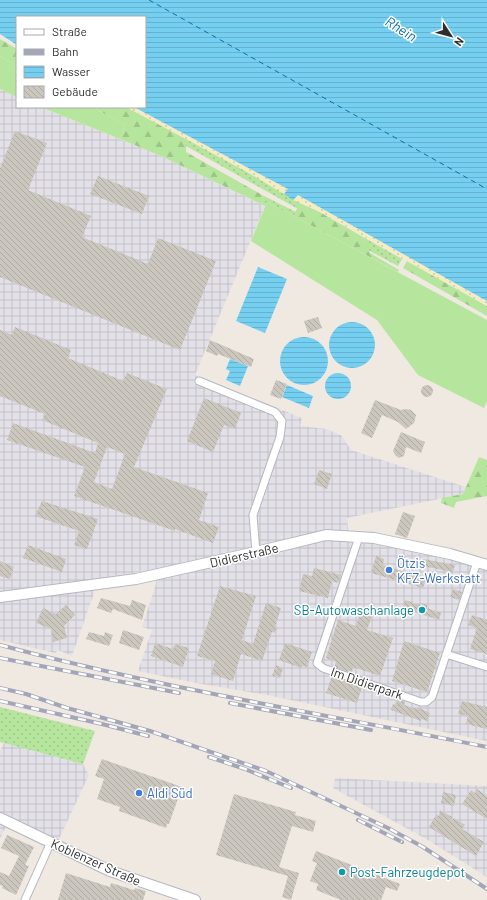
<svg xmlns="http://www.w3.org/2000/svg" width="487" height="900" viewBox="0 0 487 900" font-family="Barlow,sans-serif">
	<style>
		.industrial { fill: url(#industrial-grid) }
		.grass { fill: url(#grass-dots) }
		.forest { fill: url(#forest-firs) }
		.sand { fill: url(#sand-dots) }
		.garden { fill: #b6e59e }
		.water { fill: url(#water-rules) }
		.lines { fill: none; stroke-linecap: round; stroke-linejoin: round }
		.ferry { stroke: #0d6fa3; stroke-width: 1; stroke-dasharray: 5 4; stroke-linecap: butt }
		.building { fill: url(#building-back-hatch); fill-rule: evenodd }
		.street-casing { stroke: #b4b7c1; stroke-width: 9 }
		.secondary-casing { stroke: #b4b7c1; stroke-width: 12 }
		.street { stroke: #fff; stroke-width: 7 }
		.secondary { stroke: #fff; stroke-width: 10 }
		.rail-casing { stroke: #a3a6b8; stroke-width: 4 }
		.rail { stroke: #fff; stroke-width: 2.5; stroke-dasharray: 8; stroke-linecap: butt }
		.shop-dot { fill: #3f7fe0; stroke: #fff; stroke-width: 1.5 }
		.culture-dot { fill: #0f9aa8; stroke: #fff; stroke-width: 1.5 }
		.labels { text-anchor: middle; stroke-width: 3; stroke-linejoin: round; paint-order: stroke }
		.street-label { font-size: 13px; fill: #2e2e2e; stroke: #fff }
		.shop-label { font-size: 13px; fill: #366cbe; stroke: #fff; text-anchor: start }
		.culture-label { font-size: 13px; fill: #0d838f; stroke: #fff; text-anchor: end }
		.water-label { font-size: 14px; font-style: italic; fill: #0d6fa3; stroke: #fff }
	</style>
	<defs>
		<pattern id="industrial-grid" width="8" height="8" patternUnits="userSpaceOnUse"><rect width="8" height="8" fill="#e3e1e8"/><path d="M0 4h8M4 0v8" fill="none" stroke="#c3c1c7"/></pattern>
		<pattern id="grass-dots" width="8" height="8" patternUnits="userSpaceOnUse"><rect width="8" height="8" fill="#b6e59e"/><path d="M2 2h.1M6 6h.1" fill="none" stroke="#9dc588" stroke-width="1.8" stroke-linecap="round"/></pattern>
		<pattern id="forest-firs" width="22" height="20" patternUnits="userSpaceOnUse"><rect width="22" height="20" fill="#b6e59e"/><path d="M5 1l3.5 6h-7zM16 11l3.5 6h-7z" fill="#9dc588"/></pattern>
		<pattern id="sand-dots" width="8" height="8" patternUnits="userSpaceOnUse"><rect width="8" height="8" fill="#f3ecc5"/><path d="M2 2h.1M6 6h.1" fill="none" stroke="#d1cbaa" stroke-width="1.8" stroke-linecap="round"/></pattern>
		<pattern id="water-rules" width="6" height="5" patternUnits="userSpaceOnUse"><rect width="6" height="5" fill="#75cff0"/><path d="M0 2.5h6" fill="none" stroke="#66b2ce"/></pattern>
		<pattern id="building-back-hatch" width="6" height="6" patternUnits="userSpaceOnUse"><rect width="6" height="6" fill="#cbc7bf"/><path d="M-1 5l2 2M0 0l6 6M5-1l2 2" fill="none" stroke="#afaba4"/></pattern>
	</defs>
	<rect width="100%" height="100%" fill="#efe9e1"/>
	<path class="industrial" d="M0 89 17 97V107H41L161 156 265 206 195 375 302 418 300 426 327 429 342 436 351 450 466 487 463 494 347 518 349 539 366 541 448 558 487 571V741L267 695 196 683 138 671 152 630 142 627 156 584 157 569 93 579 94 593 72 656 58 650 55 653 0 640Z
		M4 743 83 764 89 775 60 837 52 846 6 826 0 839V751Z
		M335 778 487 786V877L426 839 333 788Z"/>
	<path class="grass" d="M186 138 249 173 300 203 298 209 186 146Z
		M264 196 296 212 293 216 267 202 265 206 261 204Z
		M363 237 402 259 398 266 368 250Z
		M0 707 95 731 83 764 0 742Z"/>
	<path class="forest" d="M0 39 17 49V66L0 56Z
		M92 107H126L186 138V152L264 196 261 204 161 156 120 139 125 125Z
		M300 203 318 211 363 237 370 253 399 270 398 272 293 216Z
		M407 261 487 306V316L403 268Z
		M479 457 487 460V496L456 502 454 508 441 503 442 498 463 494Z"/>
	<path class="sand" d="M126 107H134L289 189 284 194 249 173Z
		M298 194 487 301V306L318 211 293 200Z"/>
	<path class="garden" d="M0 56 17 66V97L0 89Z
		M41 107H92L125 125 120 139Z
		M267 202 487 320V401L484 408 418 375 377 320 251 241Z"/>
	<path class="water" d="M0 0H487V301L298 195 293 200 284 194 288 189 134 107H145V17H17V45L0 34Z
		M258 267 287 279 265 333 236 321Z
		M329 345a23 23 0 1 1 46 0a23 23 0 1 1-46 0Z
		M280 361a24 24 0 1 1 48 0a24 24 0 1 1-48 0Z
		M230 359 248 366 240 386 226 380 230 371 226 369Z
		M325 386a13 13 0 1 1 26 0a13 13 0 1 1-26 0Z
		M287 385 313 396 309 408 282 397Z"/>
	<g class="lines">
		<path class="ferry" d="M149 0 487 189"/>
	</g>
	<path class="building" d="M15 131 47 143 28 190 91 216 82 237 148 264 158 238 216 261 180 350 0 277V168Z
		M98 176 149 196 142 214 90 194Z
		M318 317 322 328 308 333 304 321Z
		M15 327 71 350 68 358 123 381 127 373 167 389 134 467 208 493 199 520 219 527 213 543 175 529V531L74 496 85 467 7 440 13 423 95 453 98 443 42 420 45 414 0 396V330L12 335ZM107 447 125 454 112 489 94 482Z
		M210 340 254 359 251 367 218 354 217 356 206 351Z
		M276 380 287 384 281 399 270 395Z
		M421 391a6 6 0 1 1 12 0a6 6 0 1 1-12 0Z
		M204 398 241 413 235 429 224 425 213 452 187 441Z
		M375 400 401 410 406 409 411 410 416 415 414 423 406 429 398 422 382 415 372 438 361 433Z
		M401 432 425 442 421 453 406 447 404 456 399 458 395 455 393 451Z
		M319 470 332 474 327 489 314 484Z
		M42 501 98 519 87 549 74 545 79 531 35 516Z
		M403 512 415 516 407 538 395 534Z
		M28 545 66 559 62 572 23 558Z
		M376 556 384 559 383 565 426 579 423 588 371 573Z
		M423 559 455 565 453 572 422 566Z
		M0 561 14 567 10 579 0 576Z
		M314 568 341 575 338 583 332 581 328 598 299 591 303 574 312 576Z
		M220 586 256 596 242 640 253 644 266 603 281 608 275 627 277 628 275 633 272 632 262 661 241 654 233 681 211 674 215 661 197 656Z
		M453 589 462 592 459 600 450 597Z
		M101 598 130 606 132 600 146 605 142 620 113 609 111 613 97 608Z
		M405 600 420 605 421 603 427 605V608L441 613 439 620 402 608Z
		M66 605 75 615 64 626 67 638 53 642 51 629 36 623 43 608 56 614Z
		M360 612 372 616 367 630 393 638 380 676 353 667 352 673 334 667 336 662 326 658 338 620 356 626Z
		M472 615 487 620V654L470 649 477 628 468 625Z
		M123 630 144 637 139 650 119 643Z
		M89 632 104 636 105 632 113 635 109 646 86 639Z
		M404 641 440 653 427 692 392 681Z
		M155 643 173 649 175 644 189 648 183 667 151 656Z
		M285 643 312 652 307 667 302 666 301 668 279 660Z
		M276 665 283 668 280 678 272 676Z
		M332 676 362 687 357 703 326 693Z
		M398 699 405 702 404 705 417 709V707L430 713 427 721 421 719V721L391 710 393 704 396 705Z
		M462 701 487 707V729L466 724 468 716 458 714Z
		M102 759 182 787 169 824H167L166 828 119 811 120 807 97 799 104 779 95 776Z
		M477 789 487 796V819L462 804 471 790 475 793Z
		M443 792 456 795 454 806 441 803Z
		M234 794 296 812 295 815 316 821 313 832 292 826 279 867 299 873 291 900 282 897 288 876 216 855Z
		M440 810 452 817 451 822 454 818 465 825 462 829 484 842 476 856 429 827 436 815 439 816Z
		M7 835 34 847 25 865 29 866 16 895 2 888 3 886 0 885V872L9 876 19 856 1 848Z
		M316 851 400 884 397 891 386 887 381 900H341L316 890 318 884 310 881 317 863 312 861Z
		M66 873 110 887 111 883 134 890 135 888 146 891 143 900H58Z"/>
	<g class="lines">
		<g class="street-casing">
			<path id="street" d="M199 381 275 412 282 421 280 437 253 515 256 552
				M359 537 317 663 323 668 421 702H426L432 697 477 562
				M446 654 487 667
				M25 900 51 842"/>
		</g>
		<g class="secondary-casing">
			<path id="secondary" d="M0 597 136 579 256 552 326 535 374 538 450 554 487 565
				M0 818 110 871 195 900"/>
		</g>
		<use href="#street" class="street"/>
		<use href="#secondary" class="secondary"/>
		<g class="rail-casing">
			<path id="rail" d="M0 645C160 688 324 714 487 747
				M0 658 179 693
				M0 688 26 694 67 708 150 731 266 771 388 828 423 847 487 889
				M0 701 102 724 148 736
				M230 703 371 730
				M209 757 245 769 291 788
				M358 820 402 842"/>
		</g>
		<use href="#rail" class="rail"/>
	</g>
	<g class="shop-dot">
		<circle cx="389" cy="570" r="4"/>
		<circle cx="139" cy="793" r="4"/>
	</g>
	<g class="culture-dot">
		<circle cx="422" cy="610" r="4"/>
		<circle cx="342" cy="872" r="4"/>
	</g>
	<g class="labels">
		<g class="street-label">
			<text transform="translate(244 555) rotate(-13)" y="5">Didierstraße</text>
			<text transform="translate(367 683) rotate(19)" y="5">Im Didierpark</text>
			<text transform="translate(96 862) rotate(24)" y="5">Koblenzer Straße</text>
		</g>
		<g class="shop-label">
			<text x="397" y="568">Ötzis<tspan x="397" dy="15">KFZ-Werkstatt</tspan></text>
			<text x="147" y="798">Aldi Süd</text>
		</g>
		<g class="culture-label">
			<text x="414" y="615">SB-Autowaschanlage</text>
			<text x="350" y="877" text-anchor="start">Post-Fahrzeugdepot</text>
		</g>
		<g class="water-label">
			<text transform="translate(401 29) rotate(32)" y="5">Rhein</text>
		</g>
	</g>
	<rect x="16" y="16" width="130" height="92" fill="#ffffff" stroke="#ababab"/>
	<rect x="24" y="29" width="20" height="6" fill="#ffffff" stroke="#ababab"/>
	<text x="52" y="36" font-size="12" fill="#2e2e2e">Straße</text>
	<rect x="24" y="49" width="20" height="6" fill="#a3a6b8" stroke="#ababab"/>
	<text x="52" y="56" font-size="12" fill="#2e2e2e">Bahn</text>
	<rect x="24" y="66" width="20" height="12" fill="url(#water-rules)" stroke="#ababab"/>
	<text x="52" y="76" font-size="12" fill="#2e2e2e">Wasser</text>
	<rect x="24" y="86" width="20" height="12" fill="url(#building-back-hatch)" stroke="#ababab"/>
	<text x="52" y="96" font-size="12" fill="#2e2e2e">Gebäude</text>
	<g transform="translate(451 36) rotate(126)" stroke="#ffffff" stroke-width="3" paint-order="stroke">
	<path d="M0-3L7 15L0 10L-7 15Z" fill="#2e2e2e"/>
	<text y="-6" font-size="11" font-weight="bold" text-anchor="middle" fill="#2e2e2e">N</text>
	</g>
</svg>
